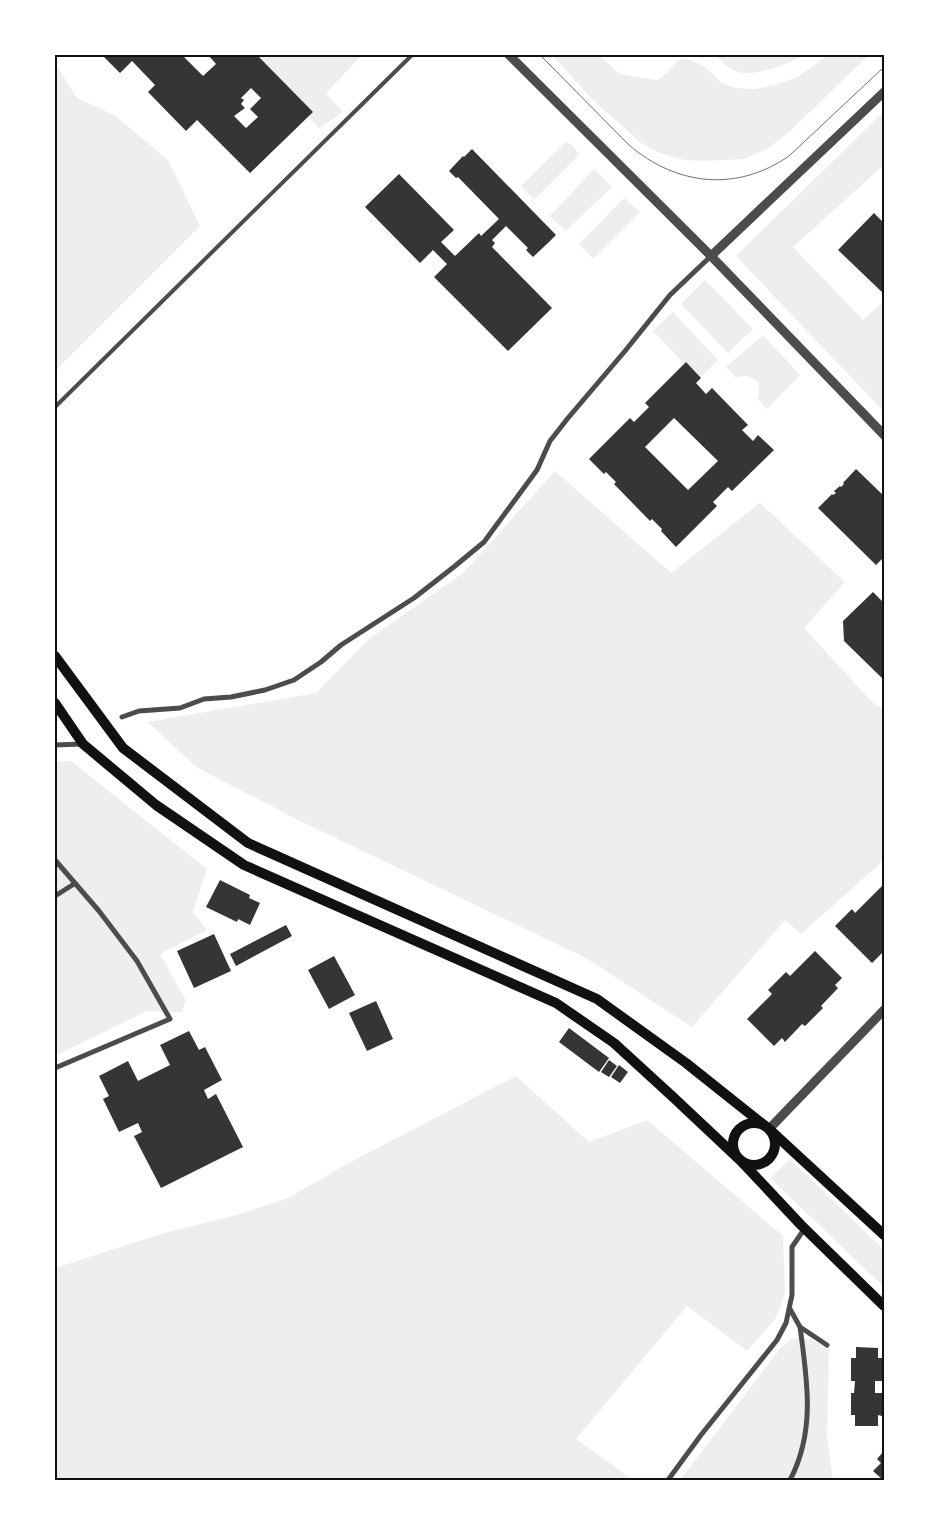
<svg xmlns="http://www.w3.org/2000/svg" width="939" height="1535" viewBox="0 0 939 1535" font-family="'Noto Sans',sans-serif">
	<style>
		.green { fill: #eee }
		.building { fill: #353535; fill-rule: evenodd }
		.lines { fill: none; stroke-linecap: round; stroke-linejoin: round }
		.service { stroke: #4c4c4c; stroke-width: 4 }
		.minor { stroke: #4c4c4c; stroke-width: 5 }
		.tertiary { stroke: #4c4c4c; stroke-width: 9 }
		.secondary { stroke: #111; stroke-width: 10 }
		.tram { stroke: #707070; stroke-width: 1 }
		.neatline { fill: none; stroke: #111; stroke-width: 2 }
	</style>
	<rect width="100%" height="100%" fill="#fff"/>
	<path class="green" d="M249 55H362L326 93 343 112 319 128Z
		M552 55H599L620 74 657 80 667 73 677 61 685 58 704 66 722 83 735 88 755 89 775 85 798 77 828 55H869L789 132 769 148 744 159 703 161 684 160 660 153 641 143 593 100Z
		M716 55H803C790 64 753 77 738 72 728 69 722 62 716 55Z
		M55 63 77 98 114 115 168 160 200 226 55 371Z
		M884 111V165L793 247 863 320 883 302 884 304V412L736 256Z
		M567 141 580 154 534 200 521 186Z
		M594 169 612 187 566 231 550 216Z
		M624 198 640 212 593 259 579 244Z
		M705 280 753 329 728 353 681 304Z
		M673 312 718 360 699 379 653 331Z
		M763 335 800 375 767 409 757 398 759 394V383C751 376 747 374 736 378L726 367Z
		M555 471 671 573 760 503 845 582 804 628 873 703 884 710V860L801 934 785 920 692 1027 586 958 300 821 196 767 148 722 316 693 369 639 463 573Z
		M71 761 207 869 193 912 207 930 160 954 186 1001 182 1012 147 1011 55 1056V762Z
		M516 1076 589 1142 647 1120 783 1236 785 1293 776 1318 747 1351 687 1306 576 1439 633 1480H55V1268L164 1233 240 1214 288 1198 345 1165Z
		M790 1159 884 1250V1287L770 1178Z
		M800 1337 829 1346 827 1437 833 1480H680L780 1349 790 1340Z"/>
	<path class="building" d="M102 55H182L203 76 216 64 208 55H257L313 112 250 173 197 120 186 131 148 92 155 85 132 61 120 73ZM251 88 261 98 250 109 258 117 246 128 234 116 245 108 241 104 244 100 241 98Z
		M472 149 556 235 548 243 533 257 526 250 528 248 506 226 492 240 495 243 492 247 552 308 508 351 434 277 447 264 433 250 420 263 365 207 399 174 454 230 441 242 455 256 479 233 481 236 499 219 458 177 456 178 449 171 463 156 464 157Z
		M874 213 884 223V294L838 250Z
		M686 362 701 378 696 383 706 394 712 388 748 425 742 430 753 441 758 435 774 450 732 491 728 487 713 502 717 506 676 547 661 531 662 529 652 519 650 521 614 484 616 482 606 472 604 474 589 459 630 418 634 422 649 407 645 403ZM674 418 718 461 688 490 645 447Z
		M856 469 884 496V557L876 565 818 508 832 494 833 495 836 493 834 491 840 486 841 487 844 484 843 483Z
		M873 592 884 603V680L844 641 843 621Z
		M220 880 250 895 249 898 260 903 250 925 238 919 237 922 206 907Z
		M884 884V951L872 963 835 926 852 909 855 913Z
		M286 925 292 936 236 966 230 954Z
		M214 934 231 971 194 988 177 951Z
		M815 951 842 978 835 985 838 988 821 1006 823 1008 805 1026 802 1024 785 1042 782 1038 774 1046 747 1019 772 994 768 990 786 972 790 976Z
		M334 956 355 995 329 1009 308 970Z
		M376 1001 393 1039 367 1051 349 1013Z
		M569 1028 609 1058 599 1072 559 1042Z
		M189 1031 199 1050 205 1047 222 1080 204 1090 208 1099 216 1094 243 1147 161 1188 134 1136 142 1132 138 1123 119 1132 103 1099 109 1096 99 1076 128 1061 138 1081 170 1065 160 1045Z
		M609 1060 617 1066 609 1077 601 1072Z
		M619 1065 628 1072 620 1083 611 1077Z
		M856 1347 878 1348V1358H883V1381H875V1393H883L882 1416 878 1415V1426H855V1415H851V1393H854L855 1381H851V1358H856Z
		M884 1451V1477L882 1479 873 1471 881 1463 877 1459Z"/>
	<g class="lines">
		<path class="service" d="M55 407 412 55"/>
		<path class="minor" d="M122 717 139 711 180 708 204 699 231 697 265 690 294 680 321 662 341 645 414 598 455 566 484 542 495 527 537 470 550 441 568 418 625 351 670 295 711 256
			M55 745 82 744
			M55 860 99 911 137 961 170 1019 55 1068
			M55 896 74 884
			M790 1309 800 1327 827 1345
			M668 1480 701 1435 777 1340 786 1323 792 1295V1247L805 1228
			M790 1480C816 1431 807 1379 800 1327"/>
		<path class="tertiary" d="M509 55 711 256 884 435
			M711 256 884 92
			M769 1129 884 1010"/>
		<path class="secondary" d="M55 656 123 748 248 843 597 999 686 1063 769 1129 884 1235
			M55 703 83 744 156 805 244 865 556 1003 614 1043 673 1097 741 1161 801 1225 884 1306
			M733 1144a21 21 0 1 1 42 0a21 21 0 1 1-42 0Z"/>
		<path class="tram" d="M540 55 629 145C677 186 737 192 789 156L884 67"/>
	</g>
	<rect width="939" height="1535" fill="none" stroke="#ffffff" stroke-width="112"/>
	<rect x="56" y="56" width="827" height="1423" class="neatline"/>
</svg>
